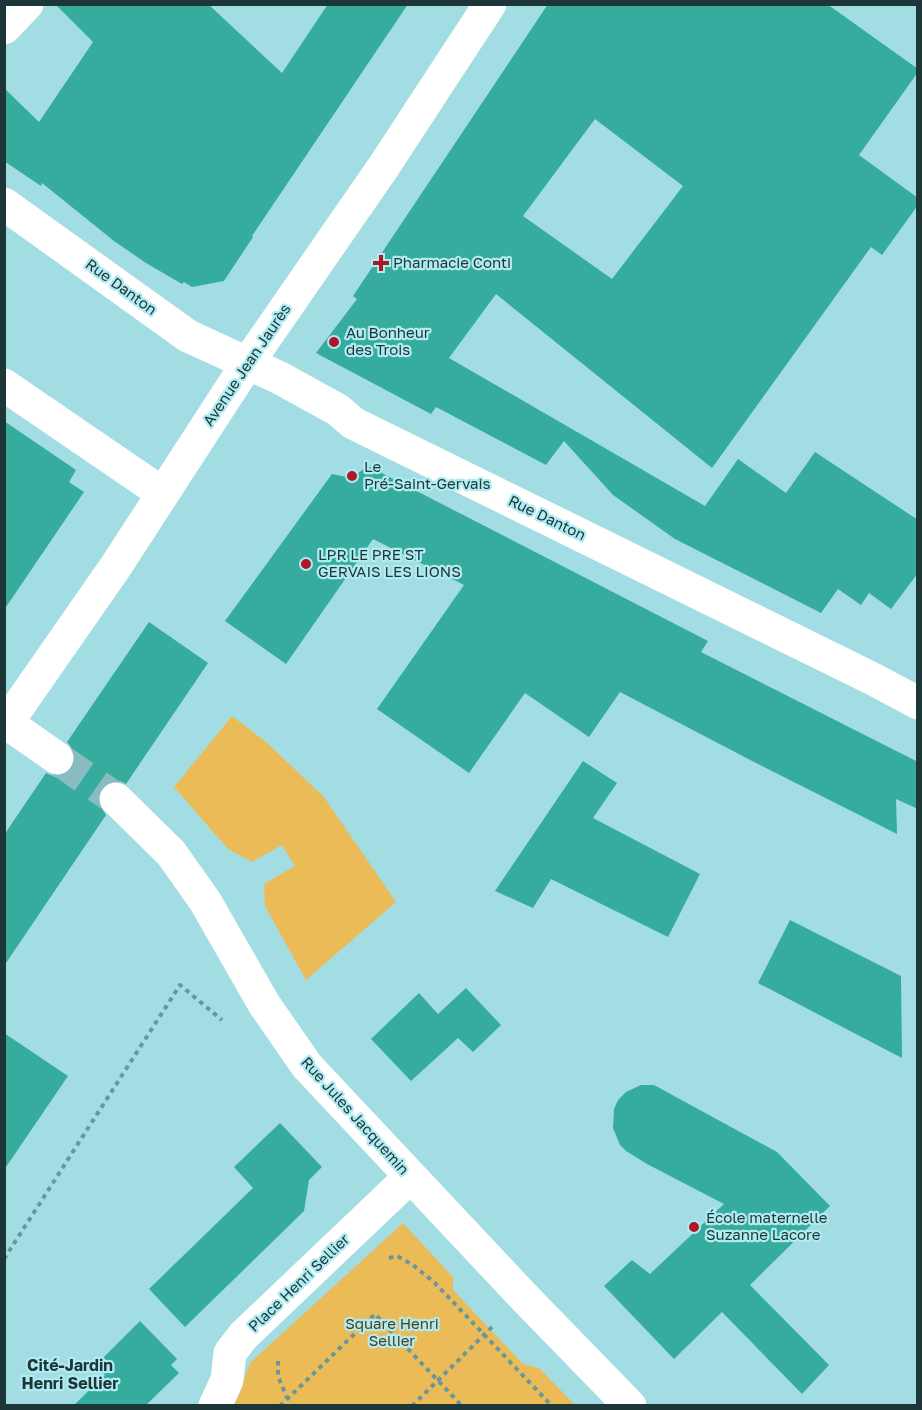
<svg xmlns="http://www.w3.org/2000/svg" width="922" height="1410" viewBox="0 0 922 1410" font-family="'Golos Text',sans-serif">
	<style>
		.green { fill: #eabb57 }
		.building { fill: #35ac9e; fill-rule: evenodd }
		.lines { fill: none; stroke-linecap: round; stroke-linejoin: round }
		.minor-tunnel { stroke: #87bcc1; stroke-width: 33; stroke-dasharray: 33 16; stroke-linecap: butt }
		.path { stroke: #6a979b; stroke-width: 4; stroke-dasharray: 4.5 4.5; stroke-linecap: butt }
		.minor { stroke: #fff; stroke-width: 33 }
		.poi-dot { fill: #ac1825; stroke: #afebf1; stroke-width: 2 }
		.labels { text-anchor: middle; stroke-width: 4.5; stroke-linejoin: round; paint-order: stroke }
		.poi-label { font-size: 15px; fill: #1d3638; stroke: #afebf1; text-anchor: start }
		.street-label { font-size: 15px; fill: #1d3638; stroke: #afebf1 }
		.park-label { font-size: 15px; fill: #534015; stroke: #afebf1 }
		.neighbourhood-label { font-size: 16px; font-weight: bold; fill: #1d3638; stroke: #afebf1 }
	</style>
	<rect width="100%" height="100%" fill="#a2dde3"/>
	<path class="green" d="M232 716 265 741 324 797 396 902 306 980 265 906 264 884 295 866 282 845 252 862 228 849 174 787Z
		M403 1223 453 1277V1290L523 1364 539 1368 575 1405 232 1406 237 1400 250 1363Z"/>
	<path class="building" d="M55 4H208L282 73 328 4H408L252 236 253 237 224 281 192 287 184 282 182 284 146 263 114 241 42 183 41 186 4 161V88L39 122 93 42Z
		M548 4H827L918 69V72L859 155 918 198V205L882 255 871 247 712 468 496 294 449 358 705 506 738 459 786 493 815 452 918 520V573L891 609 869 593 861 605 838 589 821 613 675 539 613 495 564 441 546 465 436 407 431 414 316 353 357 299 353 296ZM595 119 683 186 612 279 523 216Z
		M4 421 76 470 69 482 84 492 4 610Z
		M368 466 708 641 701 652 918 762V809L896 799 897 834 756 763 620 692 589 737 525 693 469 773 377 709 464 585 373 539 286 664 225 621 332 474 351 478Z
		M149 622 208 663 126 784 120 781H112L102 786 98 795V803L106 815 4 966V835L46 773 55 777 64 775 73 768 76 759 74 751 67 742Z
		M583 761 617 783 593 818 700 874 668 937 551 879 533 908 495 891Z
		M790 920 901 976 902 1058 758 983Z
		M466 988 501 1025 473 1052 458 1038 411 1081 371 1039 419 993 438 1014Z
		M4 1033 68 1076 4 1170Z
		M641 1085H654L777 1152 830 1206 750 1285 829 1365 802 1394 722 1312 674 1359 604 1286 632 1260 650 1274 724 1204 647 1164 626 1151 620 1145 613 1128 614 1109 618 1100 626 1092Z
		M280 1123 322 1167 309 1180 304 1211 185 1327 149 1289 253 1188 234 1167Z
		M140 1321 177 1359 171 1365 179 1373 145 1406H73L105 1375 96 1365Z"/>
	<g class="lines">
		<path class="minor-tunnel" d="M57 758 116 799"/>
		<path class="path" d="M389 1258 397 1256 413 1265 435 1283 552 1406
			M4 1259 180 985 222 1020
			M278 1361V1376L287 1398
			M280 1406 375 1314 462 1406
			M412 1406 493 1326"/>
		<path class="minor" d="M4 28 27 4
			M4 204 188 336 280 378 338 410 353 423 873 679 918 703
			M4 385 162 493
			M7 723 57 758
			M4 727 116 566 247 364 384 166 490 4
			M116 799 171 853 205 901 264 1004 307 1066 524 1297 630 1406
			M215 1406 227 1380 230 1353 243 1336 410 1177"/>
	</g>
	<g class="poi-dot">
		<path d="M378 254h6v6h6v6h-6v6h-6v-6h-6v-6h6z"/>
		<circle cx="334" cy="342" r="6"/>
		<circle cx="352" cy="476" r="6"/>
		<circle cx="306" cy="564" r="6"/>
		<circle cx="694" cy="1227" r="6"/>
	</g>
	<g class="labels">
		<g class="poi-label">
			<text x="393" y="268">Pharmacie Conti</text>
			<text x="346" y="338">Au Bonheur<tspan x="346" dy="17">des Trois</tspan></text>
			<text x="364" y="472">Le<tspan x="364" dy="17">Pré-Saint-Gervais</tspan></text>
			<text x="318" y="560">LPR LE PRE ST<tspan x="318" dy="17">GERVAIS LES LIONS</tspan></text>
			<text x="706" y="1223">École maternelle<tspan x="706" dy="17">Suzanne Lacore</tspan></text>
		</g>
		<g class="street-label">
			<text transform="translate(121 287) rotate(36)" y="5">Rue Danton</text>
			<text transform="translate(247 365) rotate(-56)" y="5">Avenue Jean Jaurès</text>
			<text transform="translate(547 518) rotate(26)" y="5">Rue Danton</text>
			<text transform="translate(355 1116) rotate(48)" y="5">Rue Jules Jacquemin</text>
			<text transform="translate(299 1283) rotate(-44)" y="5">Place Henri Sellier</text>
		</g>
		<g class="park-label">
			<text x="392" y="1329">Square Henri<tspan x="392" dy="17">Sellier</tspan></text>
		</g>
		<g class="neighbourhood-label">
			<text x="70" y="1371">Cité-Jardin<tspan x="70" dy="18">Henri Sellier</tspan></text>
		</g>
	</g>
	<rect width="922" height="1410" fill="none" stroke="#1d3638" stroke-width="12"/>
</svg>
